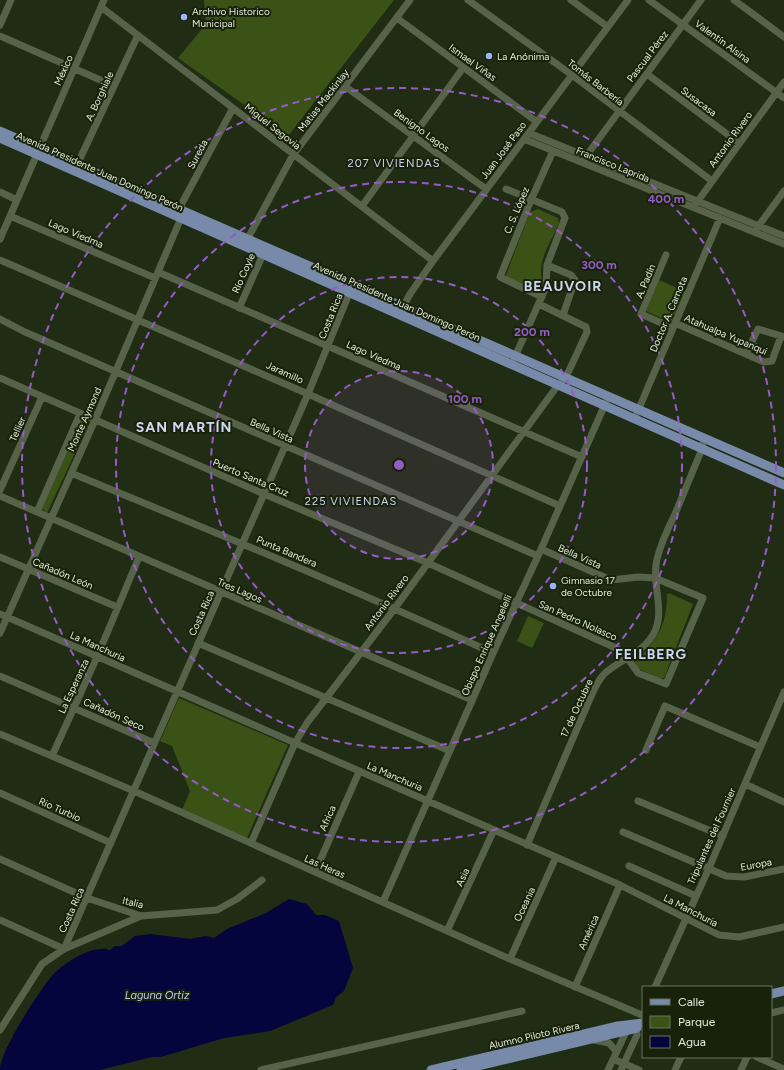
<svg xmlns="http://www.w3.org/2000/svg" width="784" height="1070" viewBox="0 0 784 1070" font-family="Figtree,sans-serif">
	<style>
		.green { fill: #3a5215 }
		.water { fill: #05053d }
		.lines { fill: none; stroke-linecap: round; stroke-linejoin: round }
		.minor { stroke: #576349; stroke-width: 7 }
		.major { stroke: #778aaa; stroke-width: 9 }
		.ring { fill: none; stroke: #955cc6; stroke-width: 2; stroke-dasharray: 7 5 }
		.poi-dot { fill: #9db4fd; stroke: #18220a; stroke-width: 1.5 }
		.labels { text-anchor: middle; stroke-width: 4; stroke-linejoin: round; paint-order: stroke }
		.poi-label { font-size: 10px; fill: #e2eadb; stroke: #18220a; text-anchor: start }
		.street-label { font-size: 10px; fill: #e2eadb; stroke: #18220a }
		.neighbourhood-label { font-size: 11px; letter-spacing: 1px; fill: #cdd7f3; stroke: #18220a }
		.water-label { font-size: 11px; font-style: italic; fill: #bac9f5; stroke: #18220a }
		.district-label { font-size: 14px; font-weight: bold; letter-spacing: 1px; fill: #cdd7f3; stroke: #18220a }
		.centre { fill: #955cc6; stroke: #18220a; stroke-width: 2 }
		.ring-label { font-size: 12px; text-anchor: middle; font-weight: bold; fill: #955cc6; stroke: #18220a; stroke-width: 4; stroke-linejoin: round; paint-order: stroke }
	</style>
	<rect width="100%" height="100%" fill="#212c14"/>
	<path class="green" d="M204 0H394L288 136 178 58 206 24Z
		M538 209 558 218 559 223C553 238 541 255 541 271 541 279 544 284 539 292L507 279 506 275 530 212Z
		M659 280 686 292 673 323 646 311Z
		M82 418 89 423 47 513 42 509Z
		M669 593 693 604 664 678H659L635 667V662C657 640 667 626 667 594Z
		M528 616 544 623 532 648 517 641Z
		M179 698 288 745 247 838 182 810 190 791 172 746 160 741Z"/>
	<path class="water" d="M289 899 307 904 316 915H325L339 921 353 968 344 991 336 997 333 1005 270 1031 224 1038 161 1057H152L100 1070H0C0 1051 38 993 51 977 63 963 93 944 110 950L115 946H122L135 936 150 934 190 939 206 936 214 938 227 929 266 913Z"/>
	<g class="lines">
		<path class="minor" d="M468 0 572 75 712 181
			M571 0 608 27
			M649 0 784 98
			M734 0 784 37
			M101 7 433 261
			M397 18 537 122
			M0 25 11 0
			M0 36 114 86
			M647 74 739 143
			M346 87 486 189
			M529 133 784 236
			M524 139 784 244
			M584 159 701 0
			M77 165 138 35
			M506 189 562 212 565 218 547 265 546 287 514 359
			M0 192 17 200
			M695 205 784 82
			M362 206 463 68
			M10 216 155 278
			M757 228 784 191
			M0 239 104 0
			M249 243 248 238 293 155 410 0
			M666 255 641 314 673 328
			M0 260 308 394 560 506
			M547 265 571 275 575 280 563 315
			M158 272 582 457
			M542 297 500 277 531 200 553 151
			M239 308 265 250
			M401 311 410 294 433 261 628 0
			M0 319 25 332 538 556
			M675 323 764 362 772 361 781 336
			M746 354 758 329 784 337
			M0 378 264 494 428 563 618 649 628 659 638 673 666 684 703 598 655 578 638 577 611 580 541 549
			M637 413 720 218
			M71 473C212 531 353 589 493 653
			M0 490 42 397
			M0 496 472 700
			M37 512 80 414
			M0 557 117 607
			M0 614 620 885 719 935 739 937 784 927
			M0 633 95 420 181 218V205L233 108
			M198 643 450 751
			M0 676 154 743
			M0 734 134 791 510 959 642 1015
			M646 750 665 706 760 747
			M52 756 97 657 139 557
			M745 784 784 802
			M0 793 111 843
			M638 801 723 836
			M623 832 726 876 744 877 784 869
			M251 843 295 743 307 723 395 608 558 385 566 377 587 332 586 327 539 304
			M527 845 592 694C595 687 599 680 604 674 620 659 645 653 655 631 665 609 651 583 657 559 661 543 668 528 675 514 684 492 693 471 702 449L704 438
			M0 859 87 898 141 916 217 910 237 899 262 880
			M629 866 696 896
			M315 872 359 772
			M383 902 494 651 538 556 606 402
			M0 920 64 949
			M447 931 494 830
			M64 949 308 394 351 289
			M510 959 556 857
			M575 987 620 885
			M655 987 709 868 784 692
			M771 1013 784 1010
			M0 1030 42 964 64 949 141 916
			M594 1040 609 1043 616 1051
			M757 1057 784 1069
			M613 1059 639 1070
			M261 1070 522 1011
			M608 1070 626 1032 625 1028
			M621 1070 637 1035 636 1024
			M675 1070 681 1057
			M741 1070 747 1057"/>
		<path class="major" d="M0 131 784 473
			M0 138 784 485
			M771 994 784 991
			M431 1070 618 1026 643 1023
			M461 1070 637 1028"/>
	</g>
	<circle cx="399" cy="465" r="94" fill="#955cc6" fill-opacity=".12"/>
	<g class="ring">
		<circle cx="399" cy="465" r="94"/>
		<circle cx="399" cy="465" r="188"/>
		<circle cx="399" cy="465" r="283"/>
		<circle cx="399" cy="465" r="377"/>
	</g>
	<g class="poi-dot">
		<circle cx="184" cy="17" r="4"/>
		<circle cx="489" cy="56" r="4"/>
		<circle cx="553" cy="586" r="4"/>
	</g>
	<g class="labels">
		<g class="poi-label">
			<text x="192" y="15">Archivo Historico<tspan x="192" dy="12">Municipal</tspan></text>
			<text x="497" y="60">La Anónima</text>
			<text x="561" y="584">Gimnasio 17<tspan x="561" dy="12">de Octubre</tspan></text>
		</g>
		<g class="street-label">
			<text transform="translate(723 41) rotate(36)" y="4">Valentín Alsina</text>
			<text transform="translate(647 56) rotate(-53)" y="4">Pascual Pérez</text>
			<text transform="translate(473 62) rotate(36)" y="4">Ismael Viñas</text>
			<text transform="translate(63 70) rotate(-66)" y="4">México</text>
			<text transform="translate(596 82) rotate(38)" y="4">Tomás Barbería</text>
			<text transform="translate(99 96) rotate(-65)" y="4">A. Borghiale</text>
			<text transform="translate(323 100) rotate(-52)" y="4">Matias Mackinlay</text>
			<text transform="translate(699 101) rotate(37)" y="4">Susacasa</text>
			<text transform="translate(273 126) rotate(38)" y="4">Miguel Segovia</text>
			<text transform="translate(422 130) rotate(36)" y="4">Benigno Lagos</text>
			<text transform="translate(730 139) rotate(-54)" y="4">Antonio Rivero</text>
			<text transform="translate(503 150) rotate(-53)" y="4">Juan José Paso</text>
			<text transform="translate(197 154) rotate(-62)" y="4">Sureda</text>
			<text transform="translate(613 164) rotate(22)" y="4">Francisco Laprida</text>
			<text transform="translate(100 171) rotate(24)" y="4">Avenida Presidente Juan Domingo Perón</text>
			<text transform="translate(516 210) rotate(-67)" y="4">C. S. López</text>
			<text transform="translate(76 233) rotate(23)" y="4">Lago Viedma</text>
			<text transform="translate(243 273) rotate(-66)" y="4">Río Coyle</text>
			<text transform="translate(645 281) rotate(-67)" y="4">A. Padín</text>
			<text transform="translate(397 301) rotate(24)" y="4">Avenida Presidente Juan Domingo Perón</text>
			<text transform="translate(668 314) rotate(-67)" y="4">Doctor A. Carnota</text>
			<text transform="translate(330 316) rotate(-68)" y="4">Costa Rica</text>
			<text transform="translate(726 334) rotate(23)" y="4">Atahualpa Yupanqui</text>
			<text transform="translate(374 355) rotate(24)" y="4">Lago Viedma</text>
			<text transform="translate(285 372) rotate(24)" y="4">Jaramillo</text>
			<text transform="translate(84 419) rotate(-66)" y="4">Monte Aymond</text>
			<text transform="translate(17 429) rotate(-66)" y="4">Tellier</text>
			<text transform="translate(272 430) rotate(24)" y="4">Bella Vista</text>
			<text transform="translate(251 477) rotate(23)" y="4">Puerto Santa Cruz</text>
			<text transform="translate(287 551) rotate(23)" y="4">Punta Bandera</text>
			<text transform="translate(580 556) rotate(24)" y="4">Bella Vista</text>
			<text transform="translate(63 573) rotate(23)" y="4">Cañadón León</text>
			<text transform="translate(240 590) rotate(23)" y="4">Tres Lagos</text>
			<text transform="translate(386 602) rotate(-53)" y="4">Antonio Rivero</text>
			<text transform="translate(201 613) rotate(-66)" y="4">Costa Rica</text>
			<text transform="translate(578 620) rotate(24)" y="4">San Pedro Nolasco</text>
			<text transform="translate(486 645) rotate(-66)" y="4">Obispo Enrique Angelelli</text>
			<text transform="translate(98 646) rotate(24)" y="4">La Manchuria</text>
			<text transform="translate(73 686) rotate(-65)" y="4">La Esperanza</text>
			<text transform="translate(576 708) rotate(-65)" y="4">17 de Octubre</text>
			<text transform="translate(114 714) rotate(24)" y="4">Cañadón Seco</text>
			<text transform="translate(395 776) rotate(23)" y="4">La Manchuria</text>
			<text transform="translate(60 809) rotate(24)" y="4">Rio Turbio</text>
			<text transform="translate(327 818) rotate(-66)" y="4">Africa</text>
			<text transform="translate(711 836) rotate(-66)" y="4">Tripulantes del Fournier</text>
			<text transform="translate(756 864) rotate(-10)" y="4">Europa</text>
			<text transform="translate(325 866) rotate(24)" y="4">Las Heras</text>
			<text transform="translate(462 877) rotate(-65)" y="4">Asia</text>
			<text transform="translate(133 902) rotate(13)" y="4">Italia</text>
			<text transform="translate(524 904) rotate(-65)" y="4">Oceania</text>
			<text transform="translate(71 910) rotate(-66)" y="4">Costa Rica</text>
			<text transform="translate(691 910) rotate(27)" y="4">La Manchuria</text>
			<text transform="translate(588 932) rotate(-66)" y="4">América</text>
			<text transform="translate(534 1035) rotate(-13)" y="4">Alumno Piloto Rivera</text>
		</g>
		<g class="neighbourhood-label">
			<text x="394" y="167">207 VIVIENDAS</text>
			<text x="351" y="505">225 VIVIENDAS</text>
		</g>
		<g class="water-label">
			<text x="157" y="999">Laguna Ortiz</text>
		</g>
		<g class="district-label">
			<text x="563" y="291">BEAUVOIR</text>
			<text x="184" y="432">SAN MARTÍN</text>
			<text x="651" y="659">FEILBERG</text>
		</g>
	</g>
	<circle cx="399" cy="465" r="6" class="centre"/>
	<g class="ring-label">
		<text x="666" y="203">400 m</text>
		<text x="599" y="269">300 m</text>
		<text x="532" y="336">200 m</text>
		<text x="465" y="403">100 m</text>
	</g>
	<rect x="642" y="986" width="130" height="72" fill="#18220a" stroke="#69725e"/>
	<rect x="650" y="999" width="20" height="6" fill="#778aaa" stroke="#69725e"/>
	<text x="678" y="1006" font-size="12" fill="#e2eadb">Calle</text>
	<rect x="650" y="1016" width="20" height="12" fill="#3a5215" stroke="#69725e"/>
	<text x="678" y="1026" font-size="12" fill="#e2eadb">Parque</text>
	<rect x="650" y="1036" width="20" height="12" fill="#05053d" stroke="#69725e"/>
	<text x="678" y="1046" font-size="12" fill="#e2eadb">Agua</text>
</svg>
